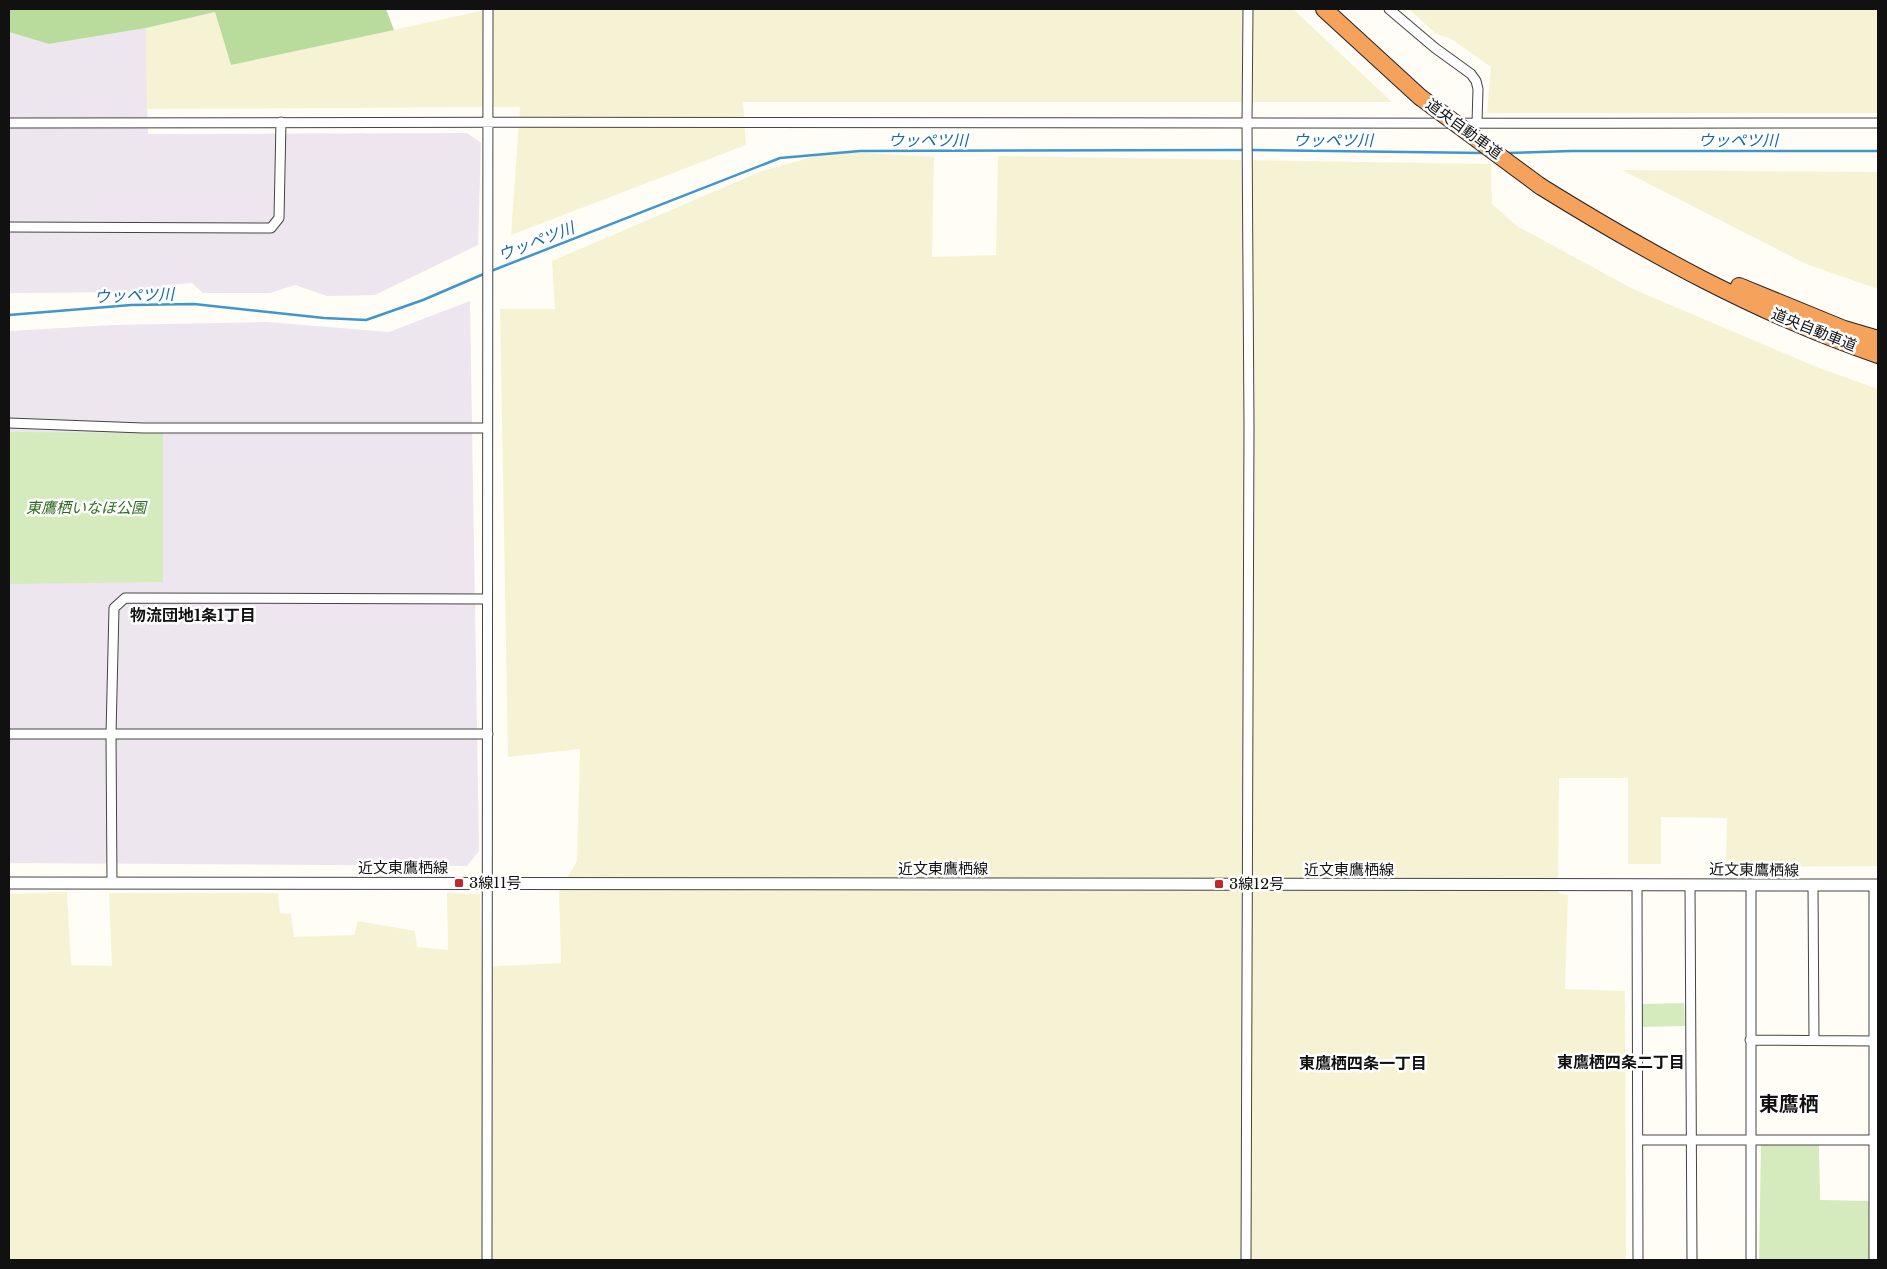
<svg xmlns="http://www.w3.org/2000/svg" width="1887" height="1269" viewBox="0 0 1887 1269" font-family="'Libre Baskerville','Noto Sans JP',serif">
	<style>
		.industrial { fill: #eee6ef }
		.farmland { fill: #f6f3d4 }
		.green { fill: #d5ebbd }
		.forest { fill: #b9dc9c }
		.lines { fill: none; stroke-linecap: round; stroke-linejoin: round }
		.stream { stroke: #3f96cf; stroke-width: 2.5 }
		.minor-casing { stroke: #444; stroke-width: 11 }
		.tertiary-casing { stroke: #444; stroke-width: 13 }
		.motorway-casing { stroke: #222; stroke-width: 18 }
		.minor { stroke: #fff; stroke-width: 9 }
		.tertiary { stroke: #fff; stroke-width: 11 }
		.motorway { stroke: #f5a25d; stroke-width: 16 }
		.motorway-bridge-casing { stroke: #222; stroke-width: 18; stroke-linecap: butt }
		.motorway-bridge { stroke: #f5a25d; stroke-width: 16 }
		.poi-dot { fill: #c4262e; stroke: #fff; stroke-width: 2 }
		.labels { text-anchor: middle; stroke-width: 5; stroke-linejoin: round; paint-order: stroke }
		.street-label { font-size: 15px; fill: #111; stroke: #fff }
		.park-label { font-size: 15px; font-style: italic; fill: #2f6b1f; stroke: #fff }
		.poi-label { font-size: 15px; fill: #111; stroke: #fff; text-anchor: start }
		.water-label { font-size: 16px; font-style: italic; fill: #1768a6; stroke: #fff }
		.neighbourhood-label { font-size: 16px; font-weight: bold; fill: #111; stroke: #fff }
		.district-label { font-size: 20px; font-weight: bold; fill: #111; stroke: #fff }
	</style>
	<rect width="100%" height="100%" fill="#fffdf5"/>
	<path class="industrial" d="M146 28 148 134 467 133 481 143 478 245 375 295 327 296 295 285 270 293H203L192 283 166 285 153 292 9 293V32L49 44Z
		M470 301 479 851 467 866 9 863V331L113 325 267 322 389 332Z"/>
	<path class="farmland" d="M490 9H1293L1392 102H743L746 145 511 235 520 107 147 109 146 28 215 12 231 65Z
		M1409 9H1878V113H1487L1491 67 1450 38 1436 34Z
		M834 151 934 157 932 257 996 255 998 156 1491 164 1492 204 1517 226 1633 289 1819 368 1878 389V866L1726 867 1727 818 1661 817V864H1628V778H1559L1558 893 1568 895 1565 989 1625 991 1626 1260H9V894L67 892 71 965 112 966 109 893H278L280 913 291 914 294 937 354 935 358 921 415 931 417 947 448 950 447 893 480 894 482 967 561 963 559 892 577 861 580 749 508 757 500 309H555L552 261 762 171Z
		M1622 170 1878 172V289L1806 264Z"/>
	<path class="green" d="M9 432 163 433V582L9 584Z
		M1684 1003 1685 1026 1642 1027V1004Z
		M1761 1145H1819L1820 1200 1870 1201V1260H1759Z"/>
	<path class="forest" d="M9 9H386L394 30 231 65 215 12 146 28 49 44 9 32Z"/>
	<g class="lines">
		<path class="stream" d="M1250 150 1484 153
			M1507 153 1571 151H1878
			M9 315 131 305 194 304 324 318 366 320 423 300 486 273 780 158 860 151 1244 150"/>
		<g class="minor-casing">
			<path id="minor" d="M1389 9 1435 48 1471 74 1476 81 1478 89 1477 123
				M9 123C632 121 1255 124 1878 123
				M9 227 271 228 279 218 281 122
				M9 423 143 428H487
				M9 734H488
				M112 883 111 734 114 608 125 598 487 599
				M1637 885 1638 1260
				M1690 885 1692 1260
				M1874 885V1260
				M1813 886 1814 1040
				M1750 1040 1875 1041
				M1638 1140H1878
				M487 1260 488 9
				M1246 1260 1249 426 1247 124 1248 9
				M1751 1260V885"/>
		</g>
		<g class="tertiary-casing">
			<path id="tertiary" d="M9 883 1878 885"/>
		</g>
		<g class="motorway-casing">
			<path id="motorway" d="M1324 9 1420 97
				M1540 186C1648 253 1758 314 1878 355
				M1739 286 1844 329 1878 339"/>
		</g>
		<use href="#minor" class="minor"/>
		<use href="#tertiary" class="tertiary"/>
		<use href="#motorway" class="motorway"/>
		<g class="motorway-bridge-casing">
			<path id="motorway-bridge" d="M1420 97 1540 186"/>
		</g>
		<use href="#motorway-bridge" class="motorway-bridge"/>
	</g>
	<g class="poi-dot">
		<rect x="454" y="878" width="10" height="10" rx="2.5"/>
		<rect x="1214" y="879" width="10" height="10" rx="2.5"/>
	</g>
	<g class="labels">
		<g class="street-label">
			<text transform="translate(1464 129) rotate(36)" y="5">道央自動車道</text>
			<text transform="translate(1814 330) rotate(22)" y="5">道央自動車道</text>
			<text x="403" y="873">近文東鷹栖線</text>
			<text x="943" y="874">近文東鷹栖線</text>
			<text x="1349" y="875">近文東鷹栖線</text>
			<text transform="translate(1754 870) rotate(1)" y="5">近文東鷹栖線</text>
		</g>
		<g class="park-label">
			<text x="86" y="513">東鷹栖いなほ公園</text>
		</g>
		<g class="poi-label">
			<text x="469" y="888">3線11号</text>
			<text x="1229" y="889">3線12号</text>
		</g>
		<g class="water-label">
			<text x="928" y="146">ウッペツ川</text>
			<text x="1333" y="146">ウッペツ川</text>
			<text x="1738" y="146">ウッペツ川</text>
			<text transform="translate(536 241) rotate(-21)" y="6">ウッペツ川</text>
			<text transform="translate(134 295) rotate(-2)" y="6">ウッペツ川</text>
		</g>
		<g class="neighbourhood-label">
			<text x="193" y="621">物流団地1条1丁目</text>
			<text x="1621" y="1068">東鷹栖四条二丁目</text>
			<text x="1363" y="1069">東鷹栖四条一丁目</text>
		</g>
		<g class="district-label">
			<text x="1789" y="1111">東鷹栖</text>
		</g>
	</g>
	<rect width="1887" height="1269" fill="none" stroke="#111111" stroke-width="20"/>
</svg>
